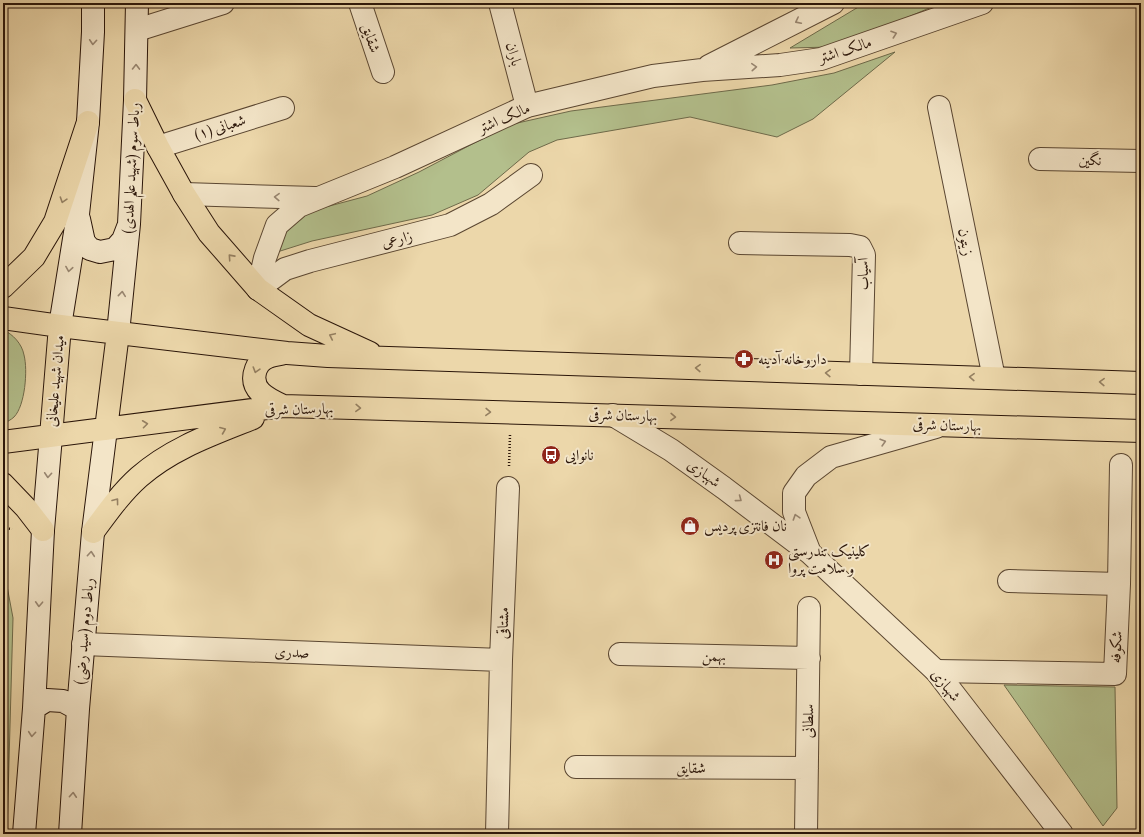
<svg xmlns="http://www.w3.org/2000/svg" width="1144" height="837" viewBox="0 0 1144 837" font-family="Vollkorn,Amiri,serif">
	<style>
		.green { fill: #b3bf8c; stroke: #6e6a4a }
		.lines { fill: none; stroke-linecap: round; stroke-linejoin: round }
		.minor-casing { stroke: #5a4631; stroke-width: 24 }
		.tertiary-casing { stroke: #5a4631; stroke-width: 24 }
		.secondary-casing { stroke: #2a1509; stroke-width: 24 }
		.primary-casing { stroke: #2a1509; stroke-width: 24 }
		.path { stroke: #2a1509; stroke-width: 2.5; stroke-dasharray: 1 2; stroke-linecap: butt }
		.minor { stroke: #f3e5c8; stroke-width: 22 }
		.tertiary { stroke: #f3e5c8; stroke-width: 22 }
		.secondary { stroke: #f3e5c8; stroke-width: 22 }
		.primary { stroke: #ecd7aa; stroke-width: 22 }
		.oneway { stroke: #998772 }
		.oneway2 { stroke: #958062 }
		.labels { text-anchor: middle; stroke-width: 4; stroke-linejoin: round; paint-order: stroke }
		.street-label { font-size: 15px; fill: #2a1509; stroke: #f3e5c8 }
		.poi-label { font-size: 15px; fill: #2a1509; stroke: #f3e5c8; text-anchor: start }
	</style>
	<rect width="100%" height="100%" fill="#ecd7aa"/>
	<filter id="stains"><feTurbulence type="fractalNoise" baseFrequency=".005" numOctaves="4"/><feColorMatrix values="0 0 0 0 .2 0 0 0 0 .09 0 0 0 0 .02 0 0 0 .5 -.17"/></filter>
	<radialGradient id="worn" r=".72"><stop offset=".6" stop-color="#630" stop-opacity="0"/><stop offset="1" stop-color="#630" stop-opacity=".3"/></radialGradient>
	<path class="green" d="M865 3H941L906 18 831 47 790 48Z
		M895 52 813 119 777 137 690 117 557 140 529 152 478 195 432 215 312 241 274 253 286 229 307 212 367 196 419 172 476 142 513 124 571 111 772 85 834 73Z
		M3 330C13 334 22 344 24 355 28 370 25 406 14 417 11 420 6 422 3 424Z
		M3 568 4 570 13 618 7 834H3Z
		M1004 685 1115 687 1117 808 1103 826Z"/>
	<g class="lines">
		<g class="minor-casing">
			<path id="minor" d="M360 3 383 72
				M500 3 527 106
				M137 30 223 3
				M939 107 994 378
				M158 147 283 108
				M1040 159 1141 161
				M740 243 850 245 860 247 864 255 861 374
				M258 289 285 269 310 261 450 225 491 204 531 175
				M1009 581 1119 584
				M83 644 501 660
				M620 654 809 658
				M936 671 1115 674 1119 584 1121 465
				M576 767 807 768
				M497 834 501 660 508 488
				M806 834 809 608"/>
		</g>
		<g class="tertiary-casing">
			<path id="tertiary" d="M709 66 833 3
				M184 194 315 198
				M258 289 265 258 277 225 299 206 395 167 527 106 653 76 702 70 780 65 821 59 982 3
				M613 415 671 450 724 488 810 553 936 671 1062 834
				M810 553 794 512V493L806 476 831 457 936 427"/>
		</g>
		<g class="secondary-casing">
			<path id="secondary" d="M79 219 84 242 90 249 100 252 115 249 123 240 128 227
				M60 326 78 214 88 122 93 32V3
				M118 333 129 224 135 100 137 3
				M34 708 47 700 63 701 78 709
				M24 834 34 708 43 530 51 436
				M70 834 78 709 93 532 106 429"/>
		</g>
		<g class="primary-casing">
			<path id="primary" d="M135 100 158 147 184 194 209 233 258 289 309 325 370 353
				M3 287 34 257 55 222 88 122
				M3 318 60 326 287 353 328 356 1141 383
				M283 406C268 399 248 390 256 369 258 364 261 360 266 358 271 355 278 355 284 353
				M106 429 118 333
				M51 436 60 326
				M3 442 283 406 1141 431
				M3 484 26 508 43 530
				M93 532C107 513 121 493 139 477 172 448 213 434 253 418"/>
		</g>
		<path class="path" d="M509 466 510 435
			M3 528 12 529"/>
		<use href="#minor" class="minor"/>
		<use href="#tertiary" class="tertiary"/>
		<use href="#secondary" class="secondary"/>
		<use href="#primary" class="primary"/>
	</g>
	<defs><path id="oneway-chevron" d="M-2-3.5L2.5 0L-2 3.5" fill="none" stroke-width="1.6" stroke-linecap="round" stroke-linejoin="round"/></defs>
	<g class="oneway">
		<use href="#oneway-chevron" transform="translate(798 21) rotate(153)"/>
		<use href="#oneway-chevron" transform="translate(894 34) rotate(-19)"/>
		<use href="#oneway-chevron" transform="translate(93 42) rotate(94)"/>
		<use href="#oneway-chevron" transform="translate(136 67) rotate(-89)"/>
		<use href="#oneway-chevron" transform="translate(754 67) rotate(-4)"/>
		<use href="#oneway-chevron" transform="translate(277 197) rotate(-178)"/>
		<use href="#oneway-chevron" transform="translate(69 269) rotate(99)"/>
		<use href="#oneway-chevron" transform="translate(122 294) rotate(-84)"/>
		<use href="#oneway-chevron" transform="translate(883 442) rotate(-16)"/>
		<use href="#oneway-chevron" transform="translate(48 475) rotate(94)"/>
		<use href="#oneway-chevron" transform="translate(739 499) rotate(37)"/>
		<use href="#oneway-chevron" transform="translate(796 517) rotate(-108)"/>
		<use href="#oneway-chevron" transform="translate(91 554) rotate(-85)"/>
		<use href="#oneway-chevron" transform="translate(39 604) rotate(93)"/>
		<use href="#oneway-chevron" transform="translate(32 734) rotate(95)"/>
		<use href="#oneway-chevron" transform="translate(73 795) rotate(-86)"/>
	</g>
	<g class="oneway2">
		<use href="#oneway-chevron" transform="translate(63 200) rotate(108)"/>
		<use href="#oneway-chevron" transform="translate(231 257) rotate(-132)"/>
		<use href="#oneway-chevron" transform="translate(332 336) rotate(-155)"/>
		<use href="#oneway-chevron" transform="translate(698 368) rotate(-178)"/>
		<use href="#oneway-chevron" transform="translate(256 370) rotate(107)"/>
		<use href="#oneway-chevron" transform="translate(828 373) rotate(-178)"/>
		<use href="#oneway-chevron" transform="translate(972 377) rotate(-178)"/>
		<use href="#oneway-chevron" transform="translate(1102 382) rotate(-178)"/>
		<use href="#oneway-chevron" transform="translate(358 408) rotate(2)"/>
		<use href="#oneway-chevron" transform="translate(488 412) rotate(2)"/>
		<use href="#oneway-chevron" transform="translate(673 417) rotate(2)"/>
		<use href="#oneway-chevron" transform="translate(145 424) rotate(-7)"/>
		<use href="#oneway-chevron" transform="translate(223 430) rotate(-22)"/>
		<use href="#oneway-chevron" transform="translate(116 501) rotate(-53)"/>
	</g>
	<defs>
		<g id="pharmacy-disc" transform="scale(1)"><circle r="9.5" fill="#8f2418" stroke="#f3e5c8"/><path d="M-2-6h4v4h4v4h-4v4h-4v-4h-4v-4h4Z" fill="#fff"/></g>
		<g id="bus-disc" transform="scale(1)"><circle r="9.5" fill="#8f2418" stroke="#f3e5c8"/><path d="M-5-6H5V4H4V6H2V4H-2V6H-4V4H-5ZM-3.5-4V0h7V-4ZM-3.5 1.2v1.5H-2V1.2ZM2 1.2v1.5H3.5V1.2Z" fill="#fff"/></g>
		<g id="shop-disc" transform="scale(1)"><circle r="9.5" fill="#8f2418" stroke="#f3e5c8"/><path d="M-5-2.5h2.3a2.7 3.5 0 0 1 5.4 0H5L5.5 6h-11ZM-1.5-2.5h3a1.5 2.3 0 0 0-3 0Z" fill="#fff"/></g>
		<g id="hospital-disc" transform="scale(1)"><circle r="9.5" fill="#8f2418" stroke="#f3e5c8"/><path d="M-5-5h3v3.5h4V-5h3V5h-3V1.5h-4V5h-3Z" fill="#fff"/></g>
	</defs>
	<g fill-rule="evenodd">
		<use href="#pharmacy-disc" x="744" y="359"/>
		<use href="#bus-disc" x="551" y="455"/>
		<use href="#shop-disc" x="690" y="526"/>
		<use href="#hospital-disc" x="774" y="560"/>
	</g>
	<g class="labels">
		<g class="street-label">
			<text transform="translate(371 38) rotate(72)" y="5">شقایق</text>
			<text transform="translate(845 50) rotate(-18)" y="5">مالک اشتر</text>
			<text transform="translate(514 54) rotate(75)" y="5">باران</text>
			<text transform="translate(504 118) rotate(-24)" y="5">مالک اشتر</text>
			<text transform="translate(220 127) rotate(-17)" y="5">شعبانی (۱)</text>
			<text transform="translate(1090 160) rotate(1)" y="5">نگین</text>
			<text transform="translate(131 168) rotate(-87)" y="5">رباط سوم (شهید علم الهدی)</text>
			<text transform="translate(397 239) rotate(-14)" y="5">زارعی</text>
			<text transform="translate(966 242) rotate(79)" y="5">زیتون</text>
			<text transform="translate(863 274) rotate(-91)" y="5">آسیاب</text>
			<text transform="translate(55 381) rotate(-85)" y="5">میدان شهید علیخانی</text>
			<text transform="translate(299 409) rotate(-1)" y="5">بهارستان شرقی</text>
			<text transform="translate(623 415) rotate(2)" y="5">بهارستان شرقی</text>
			<text transform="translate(947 425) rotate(2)" y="5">بهارستان شرقی</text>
			<text transform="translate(704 473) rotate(35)" y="5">شهبازی</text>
			<text transform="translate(503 623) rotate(-88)" y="5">مشتاقی</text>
			<text transform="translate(84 631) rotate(-85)" y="5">رباط دوم (سید رضی)</text>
			<text transform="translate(1116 647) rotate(-87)" y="5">شکوفه</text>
			<text transform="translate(292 652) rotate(2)" y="5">صدری</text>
			<text transform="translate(714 656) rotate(1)" y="5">بهمن</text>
			<text transform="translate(946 685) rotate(51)" y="5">شهبازی</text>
			<text transform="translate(808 721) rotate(-89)" y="5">سلطانی</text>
			<text x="691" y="773">شقایق</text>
		</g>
		<g class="poi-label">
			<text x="758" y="364">داروخانه آدینه</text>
			<text x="565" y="460">نانوایی</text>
			<text x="704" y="531">نان فانتزی پردیس</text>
			<text x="788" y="556">کلینیک تندرستی<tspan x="788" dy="17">و سلامت پروا</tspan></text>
		</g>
	</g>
	<rect width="1144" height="837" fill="none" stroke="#ecd7aa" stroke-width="16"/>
	<rect x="4" y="4" width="1136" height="829" fill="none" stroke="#2a1509" stroke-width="2"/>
	<rect x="8" y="8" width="1128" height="821" fill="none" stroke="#2a1509"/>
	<rect width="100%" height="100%" filter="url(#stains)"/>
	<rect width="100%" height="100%" fill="url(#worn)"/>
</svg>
